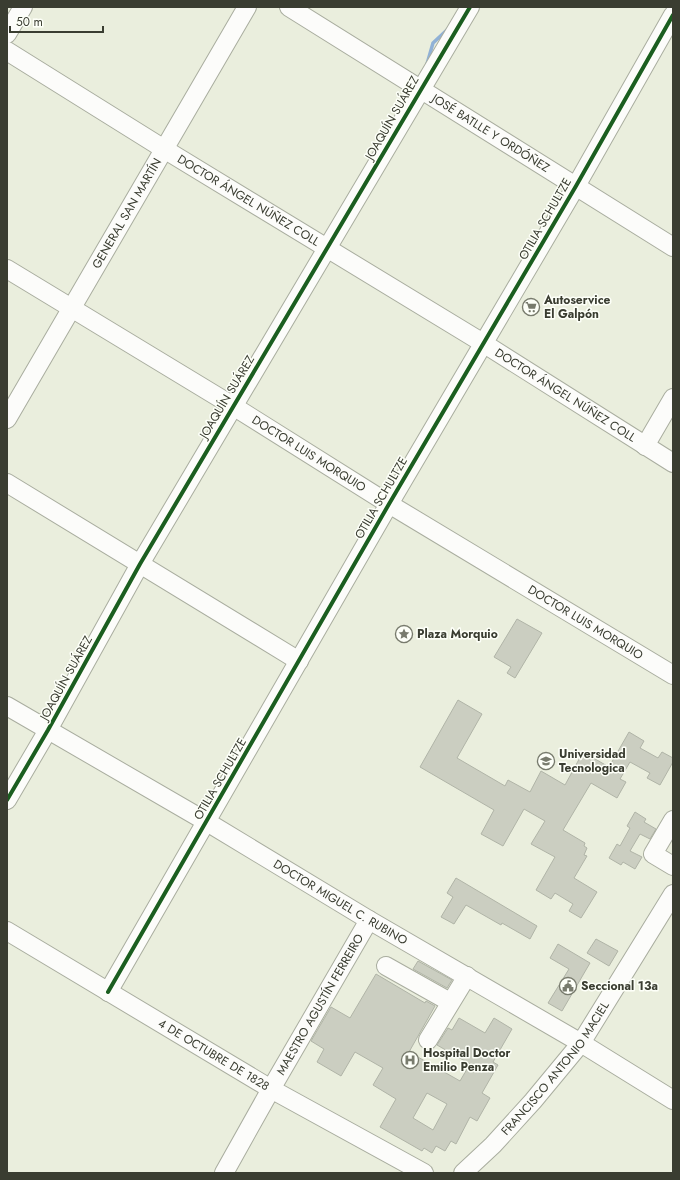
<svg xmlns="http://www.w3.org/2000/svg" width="680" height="1180" viewBox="0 0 680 1180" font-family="Jost,sans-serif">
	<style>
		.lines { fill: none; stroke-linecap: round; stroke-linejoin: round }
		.stream { stroke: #90b1d6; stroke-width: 3.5 }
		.building { fill: #cbcec1; stroke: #b0b4a7; fill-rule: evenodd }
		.minor-casing { stroke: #a9ad9f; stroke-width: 20 }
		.minor { stroke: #fcfcfa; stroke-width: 18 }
		.cycleway-casing { stroke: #fdfff8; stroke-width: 6 }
		.cycleway { stroke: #1b5e20; stroke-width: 4 }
		.labels { text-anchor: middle; stroke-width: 3; stroke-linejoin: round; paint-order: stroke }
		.street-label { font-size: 12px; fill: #3a3d31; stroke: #fdfff8 }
		.poi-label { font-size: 12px; font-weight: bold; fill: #3a3d31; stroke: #fdfff8; text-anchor: start }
	</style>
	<rect width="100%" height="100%" fill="#eaeedd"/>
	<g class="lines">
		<path class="stream" d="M427 64 433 43 448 29"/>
	</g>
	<path class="building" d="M517 619 542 633 515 678 507 673 511 667 494 657Z
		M458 700 482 714 457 758 505 786 508 780 530 792 541 771 565 785 583 752 609 767 629 732 644 741 640 748 658 758 662 752 673 758V762L660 785 647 778 650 773 630 762 620 779 626 782 617 798 591 783 563 830 585 843 584 846 587 848 584 855 587 856 574 878 597 892 581 918 569 911 573 904 555 893 551 899 536 890 555 857 531 844 545 821 524 809 503 846 481 834 494 810 420 767Z
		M635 812 646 819 644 822 656 829 650 839 640 834 630 851 642 857 635 869 623 862 621 865 609 858 617 844 620 846 630 828 627 826Z
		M456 878 537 926 530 939 502 923 501 925 466 905 454 924 441 917 453 897 447 893Z
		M596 939 618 951 609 966 587 953Z
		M558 944 590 963 562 1011 548 1003 569 969 550 958Z
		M418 961 452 980 447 988 413 969Z
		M376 974 425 1003 426 1001 435 1006 409 1052 460 1081 470 1064 437 1045 448 1028 452 1030 459 1018 485 1033 494 1018 512 1029 493 1062 498 1065 482 1093 490 1098 477 1121 470 1117 456 1144 451 1141 445 1151 436 1146 432 1153 424 1148 422 1151 380 1127 396 1099 373 1085 383 1068 355 1052 341 1076 317 1062 324 1049 311 1041 331 1007 350 1018ZM427 1093 447 1104 433 1130 413 1118Z"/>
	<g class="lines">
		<g class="minor-casing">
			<g id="minor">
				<path id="s1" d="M289 7 673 247"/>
				<path d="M7 34 23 7"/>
				<path id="s2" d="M7 51 164 149 483 343 673 463"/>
				<path id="s3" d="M7 269 233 406 389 504 673 675"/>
				<path id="s4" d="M7 419 247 7"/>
				<path d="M645 446 673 398"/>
				<path d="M7 483 299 661"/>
				<path id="s5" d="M7 706 207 822 369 920 581 1043 673 1100"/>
				<path d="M7 800 48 730 140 564 470 7"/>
				<path d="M673 820 653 854 673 866"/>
				<path id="s6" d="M7 931 271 1089 424 1173"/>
				<path d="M386 966 450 1002"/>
				<path d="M108 992 389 504 576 186 673 15"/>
				<path d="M428 1040 467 976"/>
				<path id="s7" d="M224 1173 271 1089 369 920"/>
				<path id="s8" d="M463 1173 493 1145 533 1101 581 1043 673 894"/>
			</g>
		</g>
		<use href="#minor" class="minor"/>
		<g class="cycleway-casing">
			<path id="cycleway" d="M7 800 48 730 140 564 470 7
				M108 992 389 504 576 186 673 15"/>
		</g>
		<use href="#cycleway" class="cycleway"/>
	</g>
	<defs>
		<g id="supermarket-ring" transform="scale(0.9)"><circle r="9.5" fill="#fdfff8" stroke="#787b6d" stroke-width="1.5"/><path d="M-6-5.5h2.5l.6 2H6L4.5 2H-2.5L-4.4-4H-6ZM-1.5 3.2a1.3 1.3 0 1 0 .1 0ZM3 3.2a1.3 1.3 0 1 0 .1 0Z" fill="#787b6d"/></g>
		<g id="sight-ring" transform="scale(0.9)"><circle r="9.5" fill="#fdfff8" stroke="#787b6d" stroke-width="1.5"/><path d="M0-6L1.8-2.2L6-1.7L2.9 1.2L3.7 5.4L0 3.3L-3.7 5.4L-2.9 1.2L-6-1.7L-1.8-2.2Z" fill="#787b6d"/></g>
		<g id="university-ring" transform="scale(0.9)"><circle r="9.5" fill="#fdfff8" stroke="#787b6d" stroke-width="1.5"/><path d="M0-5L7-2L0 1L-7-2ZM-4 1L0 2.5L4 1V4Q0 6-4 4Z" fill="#787b6d"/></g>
		<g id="civic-ring" transform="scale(0.9)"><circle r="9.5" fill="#fdfff8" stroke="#787b6d" stroke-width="1.5"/><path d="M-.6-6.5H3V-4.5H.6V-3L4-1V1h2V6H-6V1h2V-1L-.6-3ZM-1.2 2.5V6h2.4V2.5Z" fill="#787b6d"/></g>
		<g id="hospital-ring" transform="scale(0.9)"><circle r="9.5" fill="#fdfff8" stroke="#787b6d" stroke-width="1.5"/><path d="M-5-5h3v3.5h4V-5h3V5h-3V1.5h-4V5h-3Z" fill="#787b6d"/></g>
	</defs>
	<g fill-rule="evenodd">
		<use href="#supermarket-ring" x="531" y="307"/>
		<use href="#sight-ring" x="404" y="634"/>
		<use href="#university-ring" x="546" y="761"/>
		<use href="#civic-ring" x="568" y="986"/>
		<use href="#hospital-ring" x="410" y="1060"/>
	</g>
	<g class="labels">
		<g class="street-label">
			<text transform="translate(392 118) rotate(-60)" y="4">JOAQUÍN SUÁREZ</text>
			<text dy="4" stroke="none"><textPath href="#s1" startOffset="238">JOSÉ BATLLE Y ORDÓÑEZ</textPath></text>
			<text dy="4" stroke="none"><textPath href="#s2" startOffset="284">DOCTOR ÁNGEL NÚÑEZ COLL</textPath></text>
			<text dy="4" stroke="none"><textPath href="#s4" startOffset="238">GENERAL SAN MARTÍN</textPath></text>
			<text transform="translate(545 219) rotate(-60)" y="4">OTILIA SCHULTZE</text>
			<text dy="4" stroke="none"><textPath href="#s2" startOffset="656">DOCTOR ÁNGEL NÚÑEZ COLL</textPath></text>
			<text transform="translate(227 397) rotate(-59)" y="4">JOAQUÍN SUÁREZ</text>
			<text dy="4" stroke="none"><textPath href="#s3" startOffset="354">DOCTOR LUIS MORQUIO</textPath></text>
			<text transform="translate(381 498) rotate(-60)" y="4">OTILIA SCHULTZE</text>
			<text dy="4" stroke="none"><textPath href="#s3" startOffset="678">DOCTOR LUIS MORQUIO</textPath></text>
			<text transform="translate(66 678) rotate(-61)" y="4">JOAQUÍN SUÁREZ</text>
			<text transform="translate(220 779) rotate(-60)" y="4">OTILIA SCHULTZE</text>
			<text dy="4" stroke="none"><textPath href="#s5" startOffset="387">DOCTOR MIGUEL C. RUBINO</textPath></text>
			<text dy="4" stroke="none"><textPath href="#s7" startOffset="194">MAESTRO AGUSTÍN FERREIRO</textPath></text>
			<text dy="4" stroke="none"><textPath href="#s6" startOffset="241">4 DE OCTUBRE DE 1828</textPath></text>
			<text dy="4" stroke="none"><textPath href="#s8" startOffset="140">FRANCISCO ANTONIO MACIEL</textPath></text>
		</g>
		<g class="poi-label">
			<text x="544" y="304">Autoservice<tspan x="544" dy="14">El Galpón</tspan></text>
			<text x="417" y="638">Plaza Morquio</text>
			<text x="559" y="758">Universidad<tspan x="559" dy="14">Tecnologica</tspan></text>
			<text x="581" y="990">Seccional 13a</text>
			<text x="423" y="1057">Hospital Doctor<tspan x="423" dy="14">Emilio Penza</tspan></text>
		</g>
	</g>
	<rect width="680" height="1180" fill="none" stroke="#3a3d31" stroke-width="16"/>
	<path d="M10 26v6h93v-6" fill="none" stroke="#3a3d31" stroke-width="2"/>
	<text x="16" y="26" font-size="12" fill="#3a3d31" stroke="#fdfff8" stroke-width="3" paint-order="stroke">50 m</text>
</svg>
